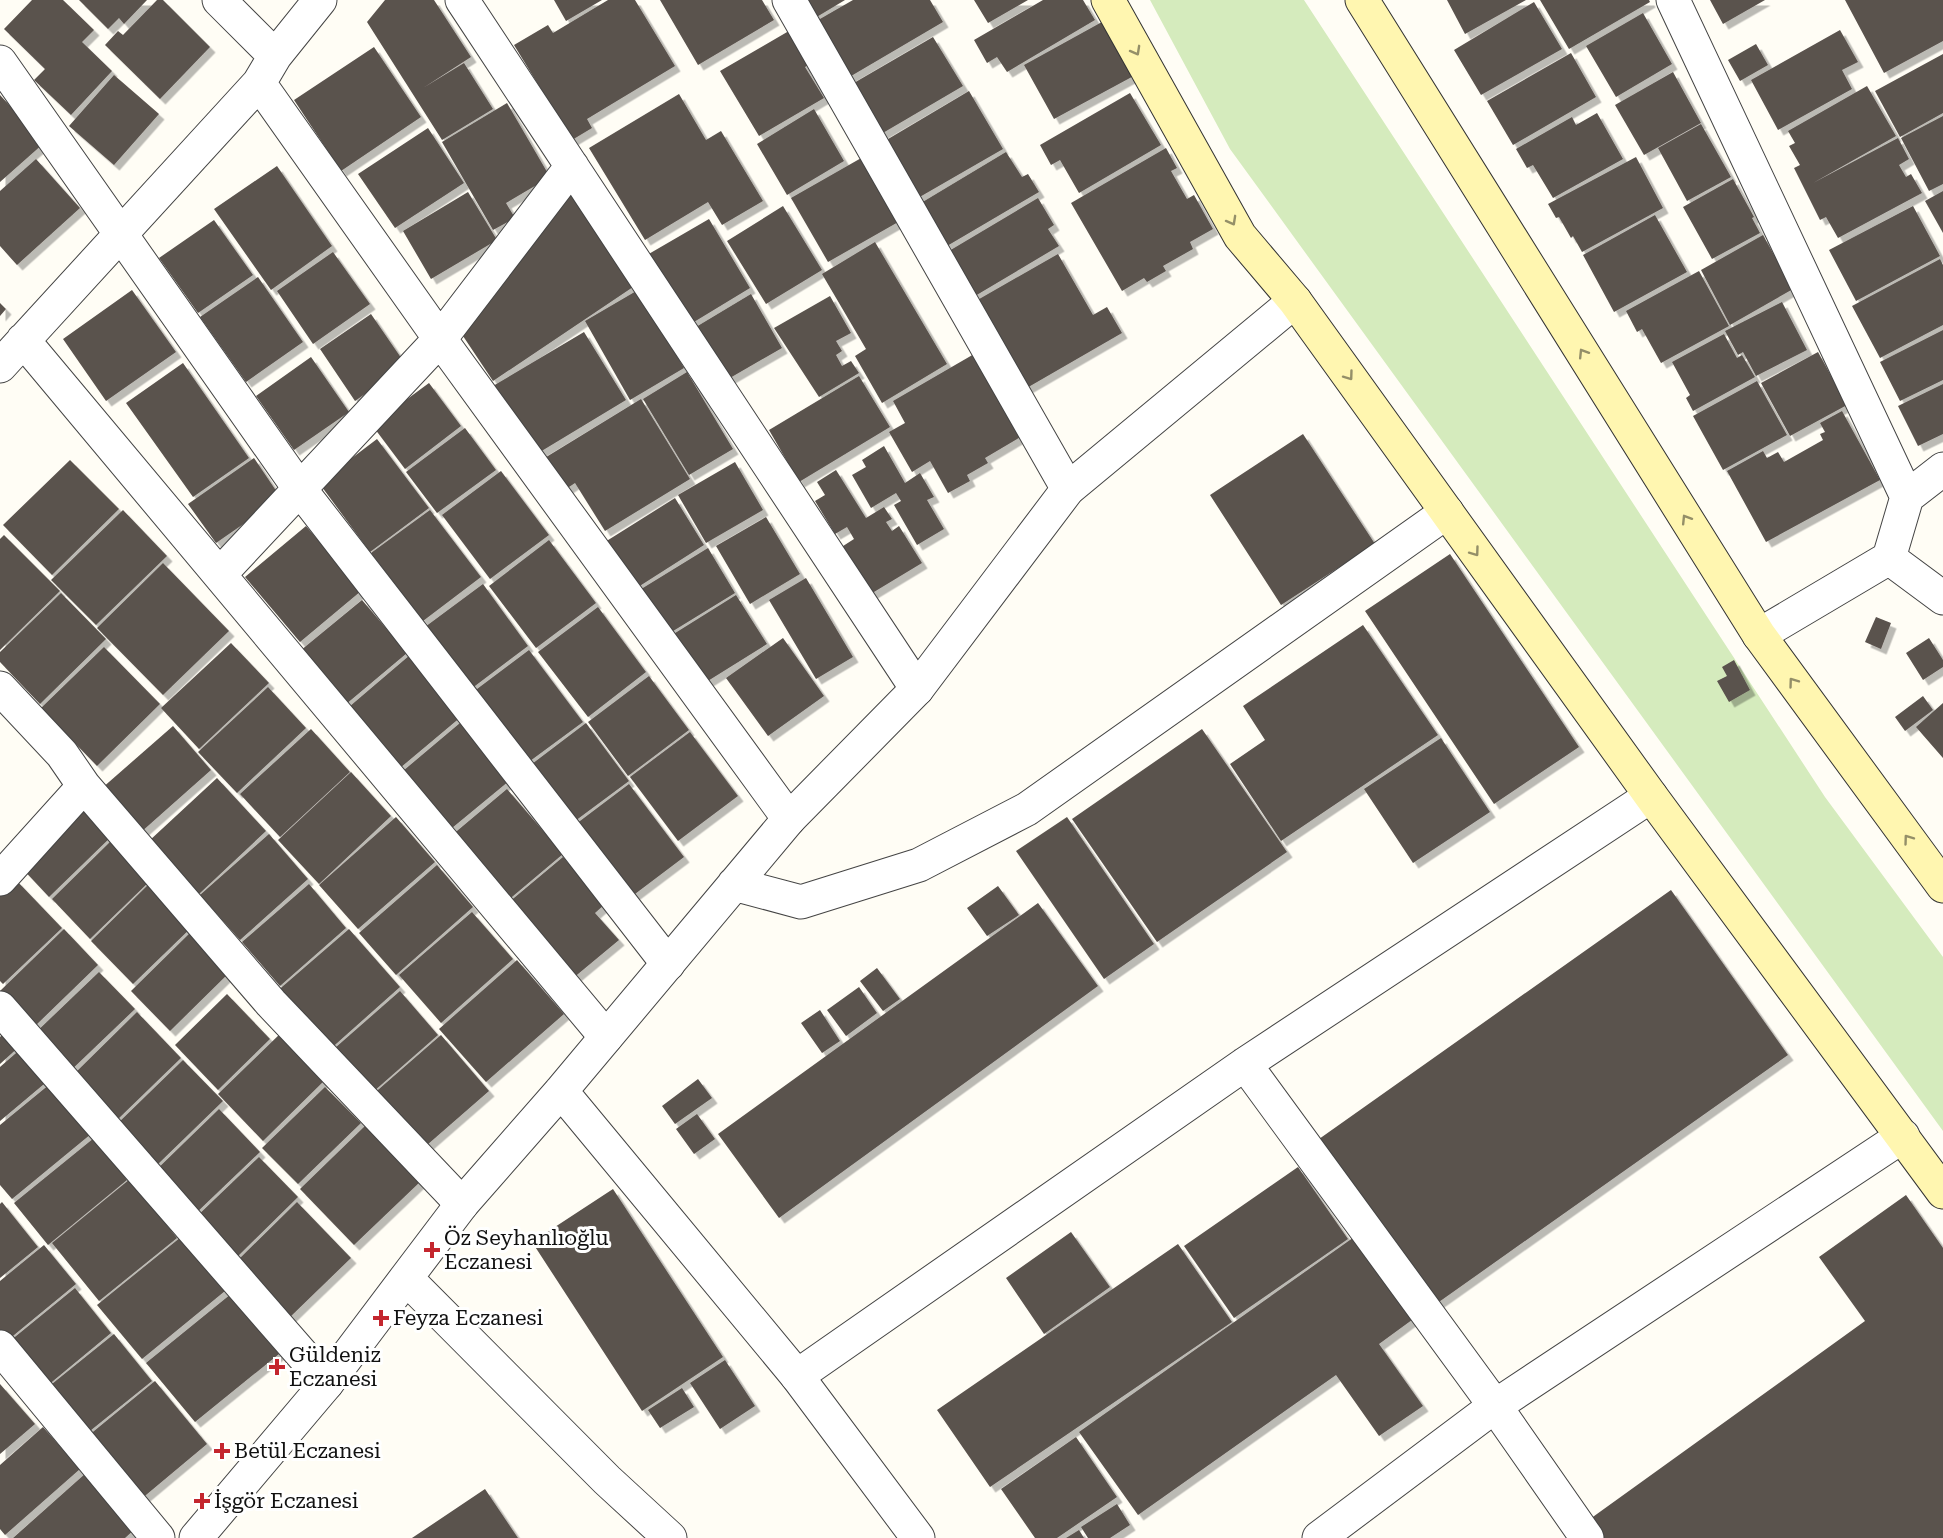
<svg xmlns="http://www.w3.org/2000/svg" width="1943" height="1538" viewBox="0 0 1943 1538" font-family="'Roboto Serif',serif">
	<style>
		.green { fill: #d5ebbd }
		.building { fill: #5a524d; filter: url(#shadow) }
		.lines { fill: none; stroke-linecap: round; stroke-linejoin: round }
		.minor-casing { stroke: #444; stroke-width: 35 }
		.tertiary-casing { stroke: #444; stroke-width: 35 }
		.secondary-casing { stroke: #333; stroke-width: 35 }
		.minor { stroke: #fff; stroke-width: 33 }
		.tertiary { stroke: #fff; stroke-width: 33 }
		.secondary { stroke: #fff6b0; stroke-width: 33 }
		.oneway { stroke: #948f68 }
		.poi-dot { fill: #c4262e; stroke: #fff; stroke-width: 2 }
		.labels { text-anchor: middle; stroke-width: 6; stroke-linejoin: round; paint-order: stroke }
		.poi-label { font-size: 21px; fill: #111; stroke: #fff; text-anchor: start }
	</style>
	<defs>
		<filter id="shadow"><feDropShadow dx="5.5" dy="5.5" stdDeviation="0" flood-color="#0004"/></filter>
	</defs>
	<rect width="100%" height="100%" fill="#fffdf5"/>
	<path class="green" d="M1150 0H1304L1825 797 1943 957V1131L1230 149Z"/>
	<path class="building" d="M32 0H63L94 30 82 42 112 71 71 115 34 80 45 69 4 29Z
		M79 0H147L124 24 119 18 108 29Z
		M157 0H163L210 47 160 99 105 45 118 31 123 35Z
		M385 0H434L471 57 423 88 464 63 493 109 442 140 367 22Z
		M554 0H602L566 21Z
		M608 0H635L675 66 587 119 592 128 572 140 514 45 548 25 553 33Z
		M660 0H762L774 20 698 65Z
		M796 0H845L815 18Z
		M853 0H930L943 22 846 79 813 23Z
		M974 0H1028L988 23Z
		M1043 0H1083L1095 20 1007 72 997 57 987 63 974 40Z
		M1447 0H1526L1465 34Z
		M1540 0H1649L1650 2 1569 49Z
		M1710 0H1765L1723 24Z
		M1845 0H1943V41L1884 73Z
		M1534 2 1562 49 1481 95 1454 50Z
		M1643 13 1672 64 1616 97 1586 46Z
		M1111 17 1141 72 1054 119 1024 65Z
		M794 28 813 62 805 67 824 98 759 136 720 71Z
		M1840 30 1858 62 1842 70 1852 89 1778 130 1751 80Z
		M933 37 963 86 876 137 847 87Z
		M1756 44 1768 65 1740 81 1728 60Z
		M374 47 421 117 341 171 294 100Z
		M1571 53 1596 97 1513 145 1487 101Z
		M1943 54V113L1900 137 1875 91Z
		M1673 72 1701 123 1644 155 1615 105Z
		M114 75 159 114 114 165 69 126Z
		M1867 86 1896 136 1813 183 1898 138 1909 159 1899 165 1906 177 1911 174 1922 193 1838 238 1826 217 1820 220 1794 168 1800 165 1789 146 1795 143 1788 131Z
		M969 91 1003 149 911 202 878 145Z
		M1130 93 1161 145 1079 193 1060 160 1051 165 1040 145Z
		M679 94 706 140 721 131 763 201 722 225 708 202 645 240 589 148Z
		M0 95 44 143 0 182Z
		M507 103 550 177 506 203 515 218 493 230 442 142Z
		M814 109 844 161 787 195 757 144Z
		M1597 113 1623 159 1553 198 1533 165 1527 168 1516 149 1572 117 1576 125Z
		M1943 116V184L1929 191 1901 138Z
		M1701 124 1731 177 1687 201 1658 148Z
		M428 128 464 183 395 228 358 174Z
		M1166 148 1177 168 1171 171 1187 199 1194 195 1213 229 1190 242 1193 249 1163 266 1166 271 1147 282 1144 278 1122 291 1071 203Z
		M1006 152 1022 177 1028 174 1039 192 947 246 921 203Z
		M863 157 900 221 828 262 791 198Z
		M1636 157 1663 208 1582 252 1573 236 1571 238 1559 217 1556 218 1548 204Z
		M36 159 80 208 17 265 0 246V191Z
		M277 166 332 246 271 290 214 209Z
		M1733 179 1754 217 1752 218 1760 233 1712 259 1683 207Z
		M570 191 633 287 493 381 457 327Z
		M1943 191V233L1925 201Z
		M468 192 497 240 431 279 403 231Z
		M1038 198 1054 225 1048 229 1059 246 975 296 949 251Z
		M783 206 822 270 766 304 727 241Z
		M1913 206 1940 256 1856 301 1829 250Z
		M1655 215 1687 272 1614 312 1583 255Z
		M709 219 750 288 689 325 647 255Z
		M214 220 253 275 198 313 159 258Z
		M1763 235 1793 289 1730 325 1701 270Z
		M875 242 947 364 882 403 855 356 866 349 822 274Z
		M333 252 370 304 313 344 277 291Z
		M1058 254 1093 315 1107 307 1122 333 1025 389 974 302Z
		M1940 259 1943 265V325L1880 358 1852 306Z
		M1699 271 1729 326 1661 363 1642 329 1637 332 1626 311Z
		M258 277 303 342 246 382 200 317Z
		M132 290 176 352 106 401 63 339Z
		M638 290 684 368 630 400 585 321Z
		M751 294 782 348 723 382 691 330Z
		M830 296 851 333 836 341 842 351 836 355 842 366 851 361 859 373 819 397 774 328Z
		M1782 302 1807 350 1756 376 1743 352 1738 355 1725 331Z
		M0 303 6 309 0 316Z
		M371 314 406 365 355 401 320 349Z
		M1943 330V380L1900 401 1880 362Z
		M584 332 626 400 535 455 493 386Z
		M1724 334 1737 358 1742 355 1755 377 1693 411 1686 398 1690 395 1672 362Z
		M981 350 1029 432 985 458 988 463 967 475 970 481 948 493 930 461 912 472 889 432 905 423 893 401Z
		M1818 352 1847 405 1790 436 1761 383Z
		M311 357 349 412 294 450 256 396Z
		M183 363 249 458 193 497 126 403Z
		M687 372 733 449 689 475 643 399Z
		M859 376 890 427 799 482 769 430Z
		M1757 381 1787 435 1723 470 1693 416Z
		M429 383 461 426 405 469 372 425Z
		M1943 384V434L1918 446 1898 406Z
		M641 399 690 479 605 531 575 483 563 491 543 459Z
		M1842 411 1880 480 1766 542 1727 471 1763 451 1767 458 1778 452 1784 462 1823 440 1820 434 1825 432 1820 423Z
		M465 428 496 470 437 513 406 472Z
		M1303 434 1375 544 1281 605 1210 495Z
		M377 439 429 508 370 552 319 483Z
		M884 446 905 483 920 473 934 497 927 500 944 529 917 545 894 505 901 501 896 493 871 508 852 475 866 467 862 460Z
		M254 458 281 498 216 543 188 504Z
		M70 460 119 509 52 575 3 525Z
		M735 462 763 510 706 543 678 495Z
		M836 470 866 518 884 507 892 519 886 522 892 531 899 526 922 563 869 595 840 548 854 539 847 527 835 534 815 501 825 495 817 482Z
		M501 471 549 535 490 579 442 515Z
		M675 498 704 545 635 589 605 542Z
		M123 510 167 556 96 625 51 580Z
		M430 510 481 577 423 621 371 553Z
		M766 517 800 574 750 604 716 546Z
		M306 526 361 591 300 642 245 577Z
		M4 535 60 591 0 650V539Z
		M549 540 596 603 536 648 489 586Z
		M708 548 735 593 665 636 638 591Z
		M1450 554 1579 747 1494 804 1365 611Z
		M163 563 229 631 163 695 97 628Z
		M806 578 853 657 816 679 769 600Z
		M483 584 528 646 471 689 425 627Z
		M61 593 106 639 40 704 0 662V652Z
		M736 595 767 644 703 684 672 635Z
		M362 600 407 653 345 705 300 651Z
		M598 607 646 672 588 717 538 652Z
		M1876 617 1891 623 1881 649 1865 642Z
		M1363 625 1438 735 1281 841 1230 764 1265 740 1243 706Z
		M783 638 824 696 768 736 726 678Z
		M1929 638 1943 660V667L1923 680 1906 653Z
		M231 643 269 683 199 749 161 708Z
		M104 647 160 704 97 766 41 708Z
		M529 650 583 722 526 764 473 692Z
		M410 655 462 716 400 768 349 707Z
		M1734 660 1750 690 1729 702 1717 681 1727 676 1722 667Z
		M649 676 689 730 628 776 588 722Z
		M268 687 306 728 237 793 198 752Z
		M1923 696 1933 710 1905 731 1895 717Z
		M1943 703V758L1916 727Z
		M460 723 509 781 452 828 403 771Z
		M586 723 629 781 571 824 528 767Z
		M173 726 211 770 140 833 101 789Z
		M311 729 350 772 280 837 240 794Z
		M1202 729 1287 852 1157 942 1072 819Z
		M690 732 738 796 678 841 630 777Z
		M1441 738 1490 812 1413 863 1364 789Z
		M351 772 391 816 319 884 278 840Z
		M217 778 266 831 199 894 149 841Z
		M629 784 684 857 631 897 576 824Z
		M507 789 563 854 506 902 451 836Z
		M83 803 114 834 49 897 19 865Z
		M396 817 435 862 358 929 319 885Z
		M1067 817 1154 944 1104 979 1016 851Z
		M269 834 308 879 240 940 200 895Z
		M113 839 152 879 90 939 52 899Z
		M563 857 604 905 595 913 619 940 572 979 508 903Z
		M437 865 473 907 396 975 359 933Z
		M16 880 62 928 3 984 0 981V896Z
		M153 880 195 924 133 984 91 941Z
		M309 884 346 928 280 986 242 942Z
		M998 886 1019 915 987 936 967 908Z
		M1671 890 1788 1055 1429 1309 1312 1144Z
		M1038 903 1098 986 779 1218 718 1134Z
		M472 912 513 959 441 1023 399 975Z
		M64 929 98 965 34 1027 0 991Z
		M194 929 233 969 170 1031 131 991Z
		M349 929 400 987 327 1052 275 993Z
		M517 960 564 1014 486 1082 439 1029Z
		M877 968 900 999 883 1011 860 981Z
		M99 972 135 1009 66 1075 30 1038Z
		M859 987 877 1013 846 1036 827 1010Z
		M400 991 438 1035 365 1099 327 1055Z
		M227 994 270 1039 218 1090 175 1045Z
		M820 1010 840 1041 822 1053 801 1023Z
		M137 1012 181 1058 115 1122 71 1077Z
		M8 1029 22 1044 0 1064V1037Z
		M283 1031 328 1077 263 1141 218 1094Z
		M441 1035 489 1091 419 1152 371 1096Z
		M23 1047 50 1079 0 1121V1067Z
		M183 1060 223 1101 155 1167 115 1126Z
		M698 1079 712 1098 675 1124 662 1106Z
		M50 1084 91 1134 12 1199 0 1185V1125Z
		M325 1087 361 1123 298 1184 262 1148Z
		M219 1109 260 1152 192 1217 151 1175Z
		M697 1114 715 1139 694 1154 676 1129Z
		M367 1124 421 1181 354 1245 300 1189Z
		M94 1138 127 1180 48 1245 14 1203Z
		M259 1157 298 1197 233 1261 193 1220Z
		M1298 1167 1348 1239 1234 1318 1184 1246Z
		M130 1179 177 1238 99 1301 52 1243Z
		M613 1189 723 1357 642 1411 532 1242Z
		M1906 1195 1943 1248V1538H1604L1590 1519 1865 1321 1819 1257Z
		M2 1202 38 1247 0 1278V1204Z
		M297 1202 351 1258 287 1320 233 1265Z
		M1071 1232 1110 1287 1044 1334 1006 1278Z
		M1357 1235 1416 1317 1379 1344 1423 1406 1379 1436 1336 1375 1138 1515 1079 1432Z
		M181 1237 225 1291 142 1359 97 1305Z
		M1178 1244 1232 1322 990 1487 937 1410Z
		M44 1245 76 1284 8 1340 0 1331V1281Z
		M75 1288 111 1333 47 1386 10 1341Z
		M231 1294 279 1354 195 1422 146 1363Z
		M114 1334 152 1381 85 1435 47 1388Z
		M725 1360 755 1406 720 1429 690 1383Z
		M155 1381 207 1444 140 1500 88 1436Z
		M0 1384 35 1424 0 1454Z
		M682 1388 694 1407 660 1428 648 1410Z
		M43 1427 80 1469 5 1535 0 1529V1465Z
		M1076 1437 1117 1497 1057 1538H1035L1001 1489Z
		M86 1473 135 1529 125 1538H13Z
		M485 1489 518 1538H412Z
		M1117 1504 1130 1525 1110 1538H1088L1081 1527Z
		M1079 1530 1084 1538H1066Z"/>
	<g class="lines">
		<g class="minor-casing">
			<path id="minor" d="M219 0 275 56
				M462 0 917 689
				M789 0 1068 489
				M1673 0 1907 497 1889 558 1943 598
				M0 62 299 488 668 964
				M259 83 440 339 789 819
				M23 340 606 1037
				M0 366 259 83 275 56 320 0
				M1907 497 1943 469
				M220 574 440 339 572 166
				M1759 635 1889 558
				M0 688 62 754 84 786 271 1003 462 1204
				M0 879 84 786
				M0 1008 327 1383
				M1245 1064 1495 1406 1587 1538
				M0 1347 158 1538
				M797 1376 1245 1064 1651 796
				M1319 1538 1495 1406 1903 1136"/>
		</g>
		<g class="tertiary-casing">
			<path id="tertiary" d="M734 884 801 902 919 865 1027 809 1447 512
				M561 1091 797 1376 918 1538
				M406 1278 462 1204 561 1091 789 819 917 689 1068 489 1295 301
				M196 1538 327 1383 406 1278 607 1480 670 1538"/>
		</g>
		<g class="secondary-casing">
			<path id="secondary" d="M1108 0 1240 236 1295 301 1651 796 1943 1192
				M1362 0 1759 635 1943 886"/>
		</g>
		<use href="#minor" class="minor"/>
		<use href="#tertiary" class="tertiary"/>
		<use href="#secondary" class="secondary"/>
	</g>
	<defs><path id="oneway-chevron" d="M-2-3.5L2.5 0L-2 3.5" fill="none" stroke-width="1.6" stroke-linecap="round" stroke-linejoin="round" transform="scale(1.5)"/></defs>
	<g class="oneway">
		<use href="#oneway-chevron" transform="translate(1136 51) rotate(61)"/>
		<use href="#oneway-chevron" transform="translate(1232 221) rotate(61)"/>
		<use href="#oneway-chevron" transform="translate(1583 353) rotate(-122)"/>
		<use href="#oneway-chevron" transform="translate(1349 376) rotate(54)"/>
		<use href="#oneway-chevron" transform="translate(1686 519) rotate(-122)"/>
		<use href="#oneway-chevron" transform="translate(1475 552) rotate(54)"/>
		<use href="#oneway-chevron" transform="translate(1793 682) rotate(-126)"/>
		<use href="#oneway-chevron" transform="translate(1908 839) rotate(-126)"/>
	</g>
	<g class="poi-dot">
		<path d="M429 1241h6v6h6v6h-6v6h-6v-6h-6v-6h6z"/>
		<path d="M378 1309h6v6h6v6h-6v6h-6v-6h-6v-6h6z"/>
		<path d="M274 1358h6v6h6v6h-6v6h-6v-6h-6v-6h6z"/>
		<path d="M219 1442h6v6h6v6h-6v6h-6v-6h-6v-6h6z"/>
		<path d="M199 1492h6v6h6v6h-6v6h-6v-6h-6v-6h6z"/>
	</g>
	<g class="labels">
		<g class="poi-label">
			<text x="444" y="1245">Öz Seyhanlıoğlu<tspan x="444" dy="24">Eczanesi</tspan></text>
			<text x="393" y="1325">Feyza Eczanesi</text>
			<text x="289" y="1362">Güldeniz<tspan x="289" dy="24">Eczanesi</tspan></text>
			<text x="234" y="1458">Betül Eczanesi</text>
			<text x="214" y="1508">İşgör Eczanesi</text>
		</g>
	</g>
</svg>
